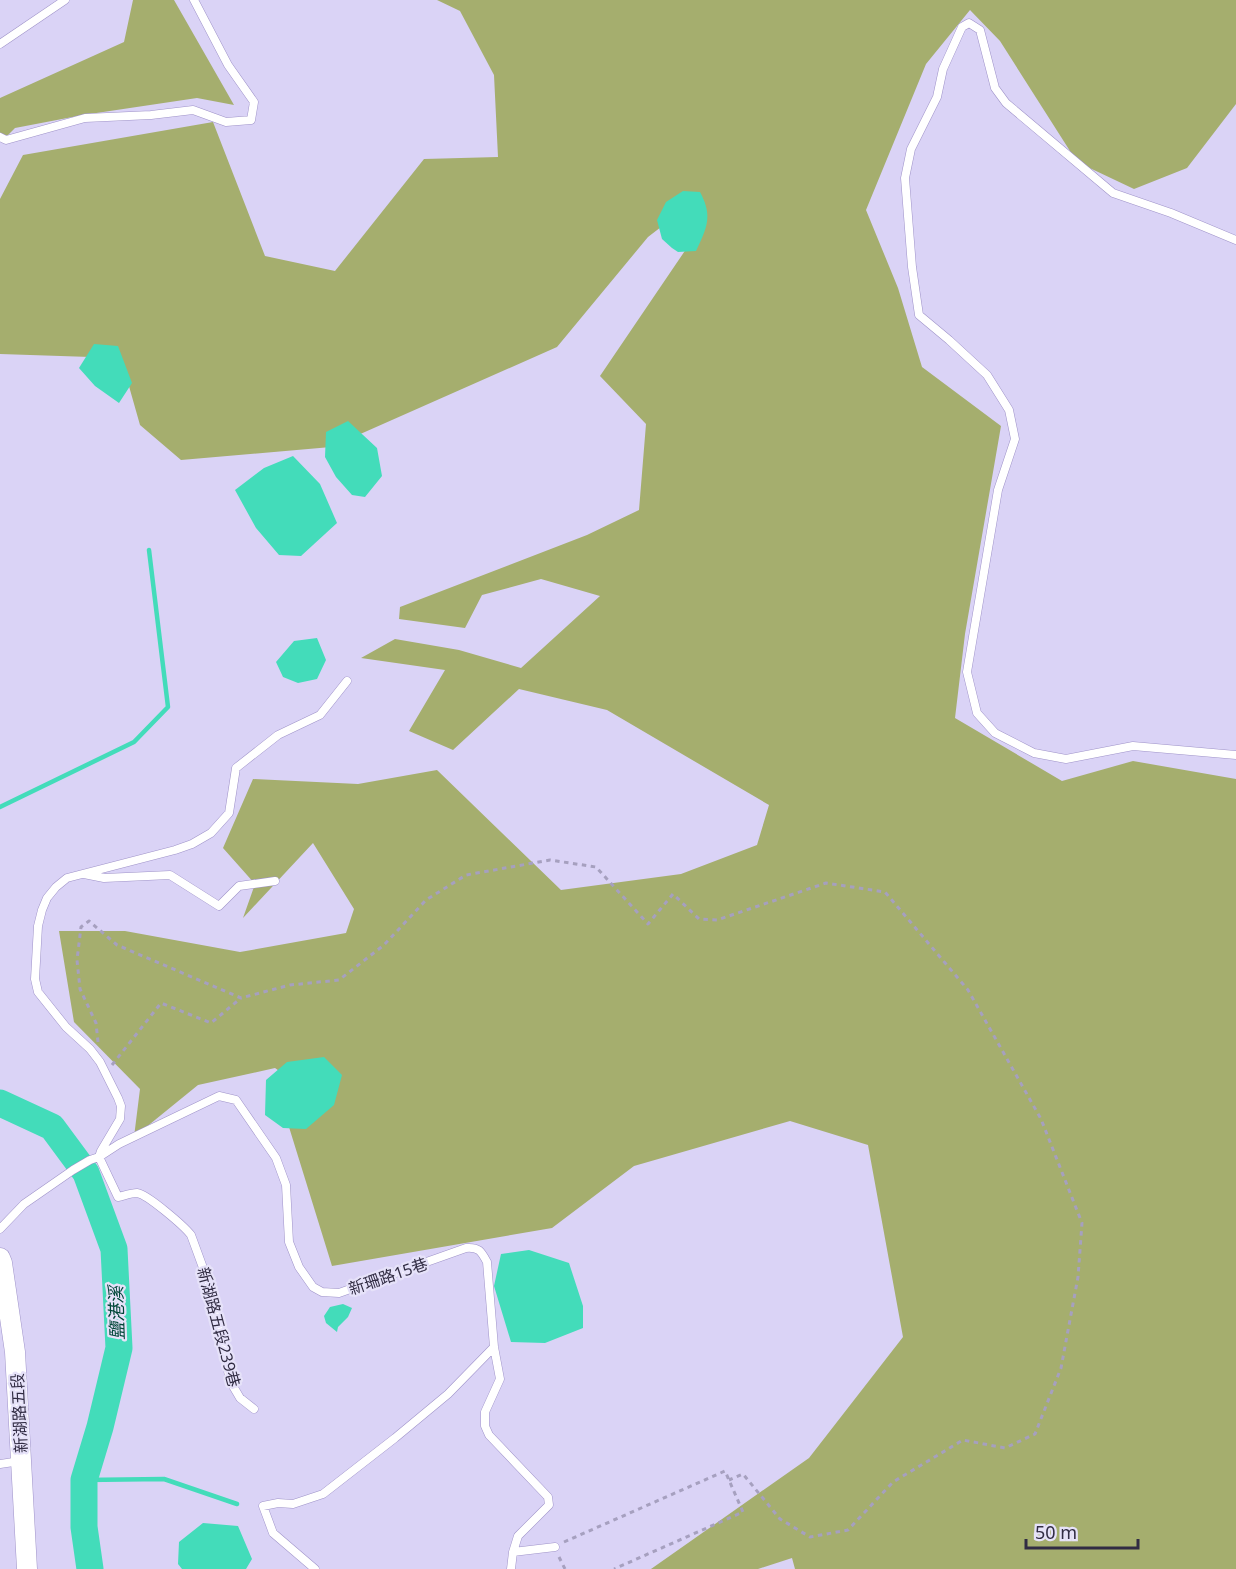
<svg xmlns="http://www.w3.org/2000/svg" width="1236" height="1569" viewBox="0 0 1236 1569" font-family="'Noto Sans','Noto Sans TC',sans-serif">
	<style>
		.green { fill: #a5ae6e }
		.water { fill: #43dcba }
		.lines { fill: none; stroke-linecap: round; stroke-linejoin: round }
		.stream { stroke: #43dcba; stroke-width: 4.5 }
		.river { stroke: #43dcba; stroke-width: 27 }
		.service-casing { stroke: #9f93c9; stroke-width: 9 }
		.tertiary-casing { stroke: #9f93c9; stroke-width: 21 }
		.path { stroke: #a6a0bf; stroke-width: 3; stroke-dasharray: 4.5 4.5; stroke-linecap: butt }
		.service { stroke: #fff; stroke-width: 8 }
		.tertiary { stroke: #fff; stroke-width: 20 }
		.labels { text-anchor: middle; stroke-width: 4.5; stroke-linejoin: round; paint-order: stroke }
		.street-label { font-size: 16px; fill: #312c43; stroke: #e6e2f9 }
		.water-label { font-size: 18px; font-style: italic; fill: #004638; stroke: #e6e2f9 }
	</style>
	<rect width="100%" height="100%" fill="#dad3f6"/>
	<path class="green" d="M133 0H174L234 105 197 98 83 115 15 128 2 141 0 138V98L124 42Z
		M437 0H1236V104L1187 168 1134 189 1077 162 1000 41 970 10 926 64 866 210 898 288 922 367 1001 426 965 634 955 718 1062 781 1133 761 1236 779V1569H795L792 1558 758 1569H651L809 1458 903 1337 868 1145 790 1121 634 1166 552 1228 332 1266 289 1127 309 1092 275 1068 198 1085 134 1137 140 1089 74 1022 59 931H125L240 952 346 933 354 909 313 843 243 918 255 884 223 848 253 779 358 784 437 770 561 890 681 874 757 845 769 805 607 710 519 689 453 750 409 731 445 670 361 658 395 639 459 650 521 668 600 596 541 579 482 595 465 628 399 619 400 607 587 535 639 510 646 424 600 376 697 233 687 207 648 237 557 347 331 447 181 460 140 425 121 358 0 354V199L23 155 213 122 265 256 335 271 424 159 498 157 494 75 460 11Z"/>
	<path class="water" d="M683 191 700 192C713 216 707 228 696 251L678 252 672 248 662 239 657 220 666 202Z
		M94 344 118 346 132 383 119 403 95 386 79 368Z
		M348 421 377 448 382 476 365 497 352 495 336 477 325 457 326 432Z
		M293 456 320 484 337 523 301 556 279 555 256 528 235 490 264 468Z
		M317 638 326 660 317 679 298 683 283 677 276 662 294 641Z
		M324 1057 342 1075 334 1105 306 1129 283 1128 265 1115 266 1080 287 1062Z
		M529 1250 569 1263 583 1306V1328L545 1343 511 1342 494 1286 501 1254Z
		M343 1304 352 1308 348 1317 338 1327 337 1332 326 1323 324 1316 330 1307Z
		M203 1523 238 1526 252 1559 246 1569H182L178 1564 179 1542Z"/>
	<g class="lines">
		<path class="stream" d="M0 807 134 742 168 707 149 550
			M84 1480 164 1479 237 1504"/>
		<path class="river" d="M0 1103 52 1127 86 1173 114 1249 119 1348 100 1427 84 1480V1527L90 1569"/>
		<g class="service-casing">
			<path id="service" d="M0 44 65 0
				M0 137 6 140 85 118 151 115 193 110 226 122 251 120 254 102 228 65 194 0
				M1236 240 1171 213 1113 193 1006 103 995 88 980 30 969 23 962 27 943 69 937 97 911 149 905 178 912 267 919 315 949 340 987 375 1009 410 1015 439 998 490 967 672 977 713 995 733 1034 753 1066 759 1133 746 1236 755
				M84 874 104 878 170 875 219 906 239 886 275 881
				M0 1229 24 1204 73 1170 90 1160 99 1157 119 1144 219 1096 236 1100 276 1158 286 1185 289 1242 299 1267 313 1287 322 1292 339 1293 466 1248C479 1247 481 1251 487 1262L494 1347 500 1379 485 1412V1426L489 1435 548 1497 549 1505 518 1536 513 1552
				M254 1409 240 1398 230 1381 213 1295 191 1235C184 1226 147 1194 137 1193 131 1193 123 1196 118 1197L99 1157 101 1151 120 1119 121 1106 118 1098 100 1062 90 1049 66 1027 38 992 35 979 38 926 42 910 47 898 56 887 67 878 175 850 192 844 211 833 229 813 236 768 278 735 320 715 347 681
				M0 1464 20 1461
				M315 1569 273 1533 263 1506 278 1503 293 1504 323 1494 395 1438 448 1394 494 1347
				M511 1569 513 1552 555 1547"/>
		</g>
		<g class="tertiary-casing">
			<path id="tertiary" d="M0 1258 2 1263 15 1352 27 1569"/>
		</g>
		<path class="path" d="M98 1042 96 1023 80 989 77 960 81 927 89 921 117 945 241 998 290 985 339 980 384 945 426 900 466 875 550 860 596 867 648 924 673 894 699 919 717 920 826 883 885 892 968 990 1041 1119 1082 1223 1078 1277 1061 1368 1035 1434 1005 1448 963 1440 893 1482 848 1530 810 1537 780 1519 743 1474 729 1480
			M112 1065 161 1003 211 1023 241 998
			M564 1542 725 1471 743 1512 614 1569
			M559 1557 565 1569"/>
		<use href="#service" class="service"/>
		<use href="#tertiary" class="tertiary"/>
	</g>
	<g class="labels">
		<g class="street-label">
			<text transform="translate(388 1276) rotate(-19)" y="6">新珊路15巷</text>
			<text transform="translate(219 1327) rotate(75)" y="6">新湖路五段239巷</text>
			<text transform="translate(19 1413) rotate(-93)" y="6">新湖路五段</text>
		</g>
		<g class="water-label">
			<text transform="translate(117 1313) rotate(-92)" y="6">鹽港溪</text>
		</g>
	</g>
	<path d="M1026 1539v9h112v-9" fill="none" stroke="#312c43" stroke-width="3"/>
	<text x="1035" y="1539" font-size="18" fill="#312c43" stroke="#e6e2f9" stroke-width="4.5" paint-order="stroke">50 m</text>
</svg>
